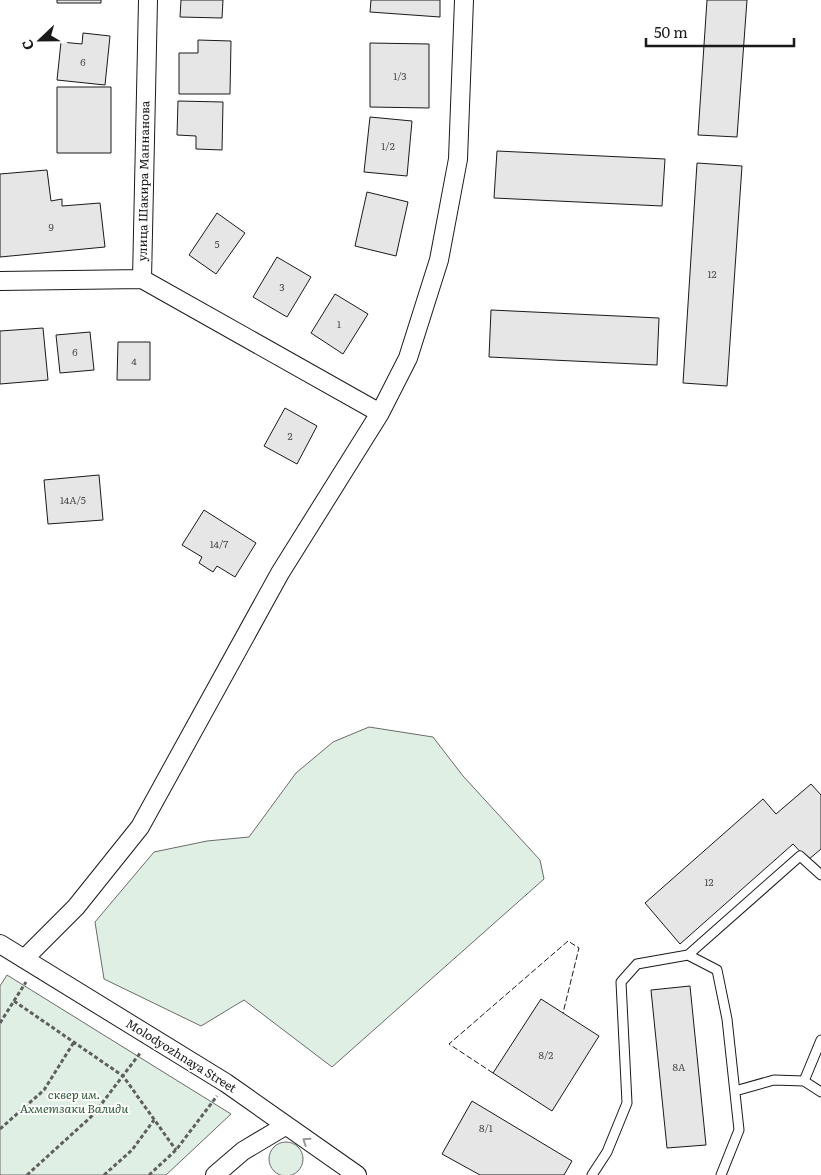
<svg xmlns="http://www.w3.org/2000/svg" width="821" height="1175" viewBox="0 0 821 1175" font-family="Literata,serif">
	<style>
		.green { fill: #e0efe3; stroke: #6a6a6a }
		.building { fill: #e6e6e6; stroke: #1a1a1a }
		.lines { fill: none; stroke-linecap: round; stroke-linejoin: round }
		.service-casing { stroke: #1a1a1a; stroke-width: 11 }
		.minor-casing { stroke: #1a1a1a; stroke-width: 20 }
		.path { stroke: #5f5f5f; stroke-width: 3; stroke-dasharray: 4 2.5; stroke-linecap: butt }
		.service { stroke: #fff; stroke-width: 9 }
		.minor { stroke: #fff; stroke-width: 18 }
		.fence { stroke: #1a1a1a; stroke-width: 1; stroke-dasharray: 6 2.5; stroke-linecap: butt }
		.oneway { stroke: #989898 }
		.labels { text-anchor: middle; stroke-width: 4; stroke-linejoin: round; paint-order: stroke }
		.number-label { font-size: 10px; fill: #4d4d4d }
		.street-label { font-size: 12px; fill: #1a1a1a; stroke: #fff }
		.park-label { font-size: 12px; font-style: italic; fill: #2b5a34; stroke: #fff }
	</style>
	<rect width="100%" height="100%" fill="#fff"/>
	<path class="green" d="M369 727 433 737 463 776 540 860 544 879 332 1067 244 1000 201 1026 104 979 95 922 154 852 207 841 249 837 296 773 333 742Z
		M7 975 231 1114 166 1175H0V986Z
		M269 1159a17 17 0 1 1 34 0a17 17 0 1 1-34 0Z"/>
	<path class="building" d="M57 0H101V3H57Z
		M181 0H223L222 18 180 17Z
		M371 0H440V17L370 12Z
		M707 0H747L737 137 698 135Z
		M83 33 110 36 105 85 57 80 61 42 82 44Z
		M198 40 231 41 230 94H179V53H198Z
		M370 43 429 44V108L370 107Z
		M57 87H111V153H57Z
		M178 101 223 102 222 150 196 149V136L177 135Z
		M370 117 412 121 407 176 364 172Z
		M497 151 665 159 662 206 494 198Z
		M697 163 742 166 727 386 683 383Z
		M47 170 51 201 62 199V206L100 203 105 247 0 257V174Z
		M367 192 408 202 396 256 355 246Z
		M217 213 245 233 216 274 189 255Z
		M277 257 311 277 287 317 253 297Z
		M335 294 368 314 343 354 311 333Z
		M491 310 659 318 657 365 489 357Z
		M43 328 48 380 0 384V331Z
		M90 332 94 370 60 373 56 335Z
		M118 342H150V380H117Z
		M285 408 317 426 297 464 264 446Z
		M99 475 103 520 48 524 44 480Z
		M204 510 256 543 235 577 217 566 213 572 199 563 202 557 182 545Z
		M811 784 821 795V849L808 860 793 844 680 944 645 903 763 799 776 814Z
		M690 986 706 1145 667 1148 651 990Z
		M541 999 599 1036 552 1111 493 1073Z
		M472 1101 572 1161 564 1175H480L442 1154Z"/>
	<g class="lines">
		<g class="service-casing">
			<path id="service" d="M688 955 800 856 821 875
				M804 1081 821 1040
				M735 1091 774 1080 804 1081 821 1092
				M592 1175 607 1152 627 1103 621 982 637 964 688 955 717 970 727 1019 739 1130 721 1175"/>
		</g>
		<g class="minor-casing">
			<path id="minor" d="M142 279 380 413
				M0 281 142 279 148 0
				M0 944 226 1083 357 1175
				M24 959 76 907 140 827 280 573 380 413 408 358 439 260 458 159 464 0
				M215 1175 243 1151 285 1126"/>
		</g>
		<path class="path" d="M14 1001 123 1076 176 1150
			M0 1023 26 982
			M0 1129 44 1090 74 1042
			M27 1175 93 1115 141 1052
			M104 1175 132 1150 154 1120
			M149 1175 176 1150 217 1096"/>
		<use href="#service" class="service"/>
		<use href="#minor" class="minor"/>
		<path class="fence" d="M493 1073 449 1044 568 941 579 948 563 1013"/>
	</g>
	<defs><path id="oneway-chevron" d="M-2-3.5L2.5 0L-2 3.5" fill="none" stroke-width="1.6" stroke-linecap="round" stroke-linejoin="round" transform="scale(1.25)"/></defs>
	<use class="oneway" href="#oneway-chevron" transform="translate(306 1141) rotate(-146)"/>
	<g class="labels">
		<g class="number-label">
			<text x="83" y="66">6</text>
			<text x="400" y="80">1/3</text>
			<text x="388" y="150">1/2</text>
			<text x="51" y="231">9</text>
			<text x="217" y="248">5</text>
			<text x="712" y="278">12</text>
			<text x="282" y="291">3</text>
			<text x="339" y="328">1</text>
			<text x="75" y="356">6</text>
			<text x="134" y="365">4</text>
			<text x="290" y="440">2</text>
			<text x="73" y="504">14А/5</text>
			<text x="219" y="548">14/7</text>
			<text x="709" y="886">12</text>
			<text x="546" y="1059">8/2</text>
			<text x="679" y="1071">8А</text>
			<text x="486" y="1132">8/1</text>
		</g>
		<g class="street-label">
			<text transform="translate(144 181) rotate(-89)" y="4">улица Шакира Маннанова</text>
			<text transform="translate(181 1056) rotate(32)" y="4">Molodyozhnaya Street</text>
		</g>
		<g class="park-label">
			<text x="74" y="1099">сквер им.<tspan x="74" dy="14">Ахметзаки Валиди</tspan></text>
		</g>
	</g>
	<g transform="translate(40 40) rotate(248)" stroke="#ffffff" stroke-width="4" paint-order="stroke">
	<path d="M0-4L9 19L0 12L-9 19Z" fill="#1a1a1a"/>
	<text y="-8" font-size="14" font-weight="bold" text-anchor="middle" fill="#1a1a1a">С</text>
	</g>
	<path d="M646 38v8h148v-8" fill="none" stroke="#1a1a1a" stroke-width="2.5"/>
	<text x="654" y="38" font-size="15" fill="#1a1a1a" stroke="#ffffff" stroke-width="4" paint-order="stroke">50 m</text>
</svg>
